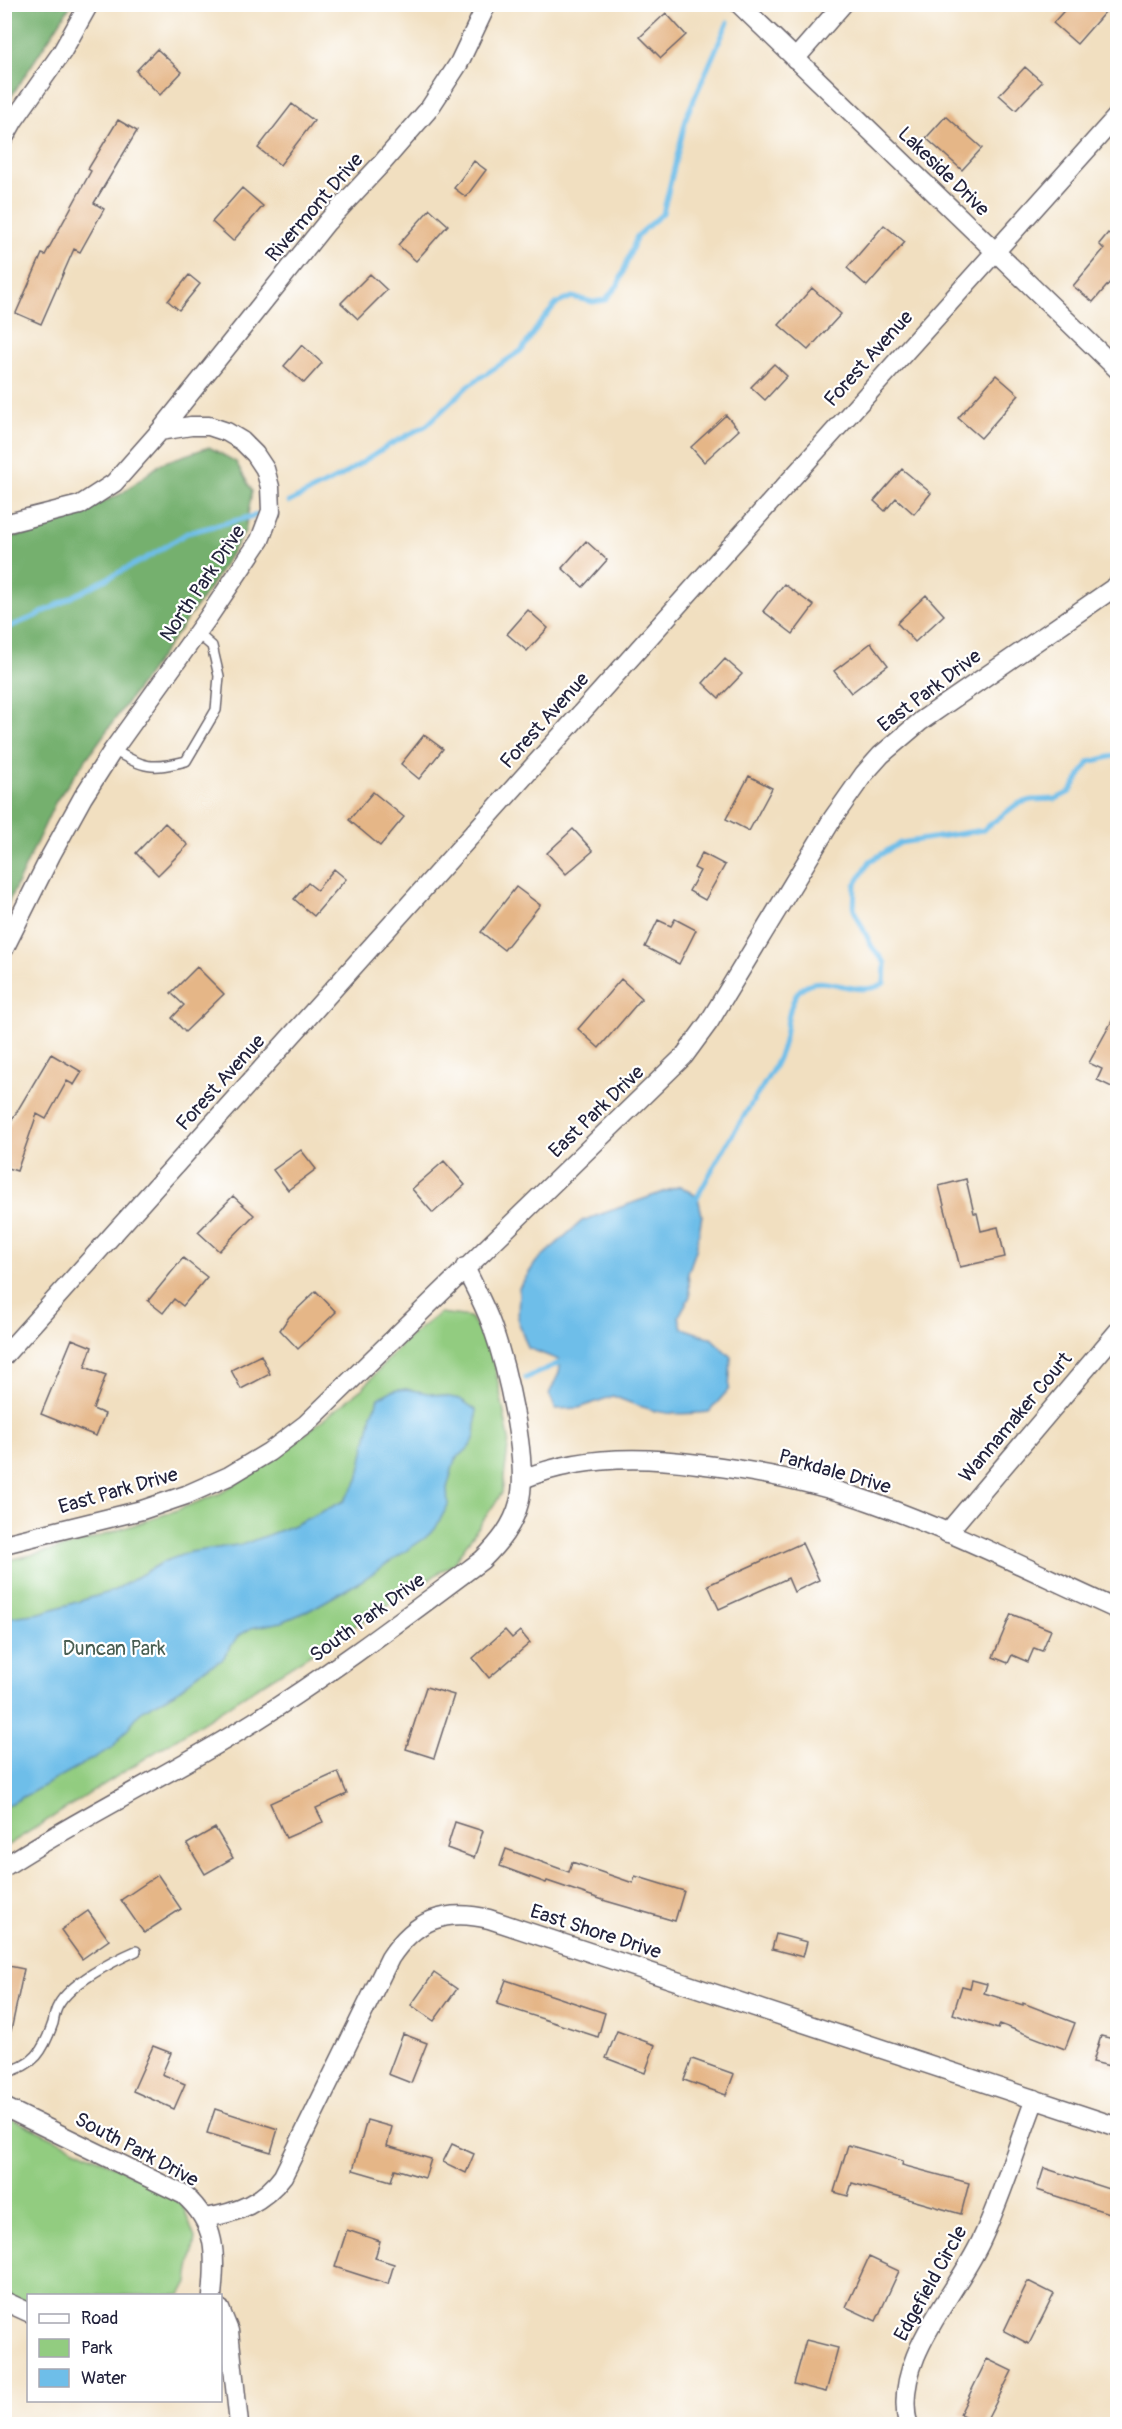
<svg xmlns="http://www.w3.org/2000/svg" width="1122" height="2429" viewBox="0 0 1122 2429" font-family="Pangolin,sans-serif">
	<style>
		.green { fill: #92cc80; stroke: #5a775e; stroke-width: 1.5 }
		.forest { fill: #75b06e; stroke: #4c6954; stroke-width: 1.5 }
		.water { fill: #6ebee9; stroke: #487092; stroke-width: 1.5 }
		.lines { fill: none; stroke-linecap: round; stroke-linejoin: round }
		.stream { stroke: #6ebee9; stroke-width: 5 }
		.building { fill: #e5b687 }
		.lane-casing { stroke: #6a646a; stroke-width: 12 }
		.street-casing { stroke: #6a646a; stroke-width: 21 }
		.lane { stroke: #fff; stroke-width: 9 }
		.street { stroke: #fff; stroke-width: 18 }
		.labels { text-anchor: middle; stroke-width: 4.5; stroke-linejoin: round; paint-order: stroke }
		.street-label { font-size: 20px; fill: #22223b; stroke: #fff }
		.park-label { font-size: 20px; fill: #495e53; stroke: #fff }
	</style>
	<rect width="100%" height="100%" fill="#fff"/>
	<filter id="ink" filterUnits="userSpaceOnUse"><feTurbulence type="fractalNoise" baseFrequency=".0167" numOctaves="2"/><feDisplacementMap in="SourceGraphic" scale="12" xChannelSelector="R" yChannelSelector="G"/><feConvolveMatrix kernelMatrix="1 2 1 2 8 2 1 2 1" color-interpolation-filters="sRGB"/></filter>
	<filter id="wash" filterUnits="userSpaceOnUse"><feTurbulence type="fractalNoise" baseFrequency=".008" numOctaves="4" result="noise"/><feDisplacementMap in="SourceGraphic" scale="24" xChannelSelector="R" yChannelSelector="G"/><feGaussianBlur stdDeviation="1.35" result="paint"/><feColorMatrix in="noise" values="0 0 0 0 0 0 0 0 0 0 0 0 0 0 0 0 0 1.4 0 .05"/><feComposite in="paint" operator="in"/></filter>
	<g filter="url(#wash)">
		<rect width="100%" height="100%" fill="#f1dfc0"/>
		<path class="green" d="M440 1313 470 1317 491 1346 509 1439 502 1493 453 1564 5 1847V1561L74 1545 169 1513 221 1493 276 1457 364 1387 405 1340Z
			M4 2115 179 2196 195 2238 188 2282 181 2295 28 2296V2305L5 2294Z"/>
		<path class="forest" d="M5 4 71 5 5 106 4 5Z
			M209 447 236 462 252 491 245 531 209 589 56 801 5 910V538L29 534 121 494 162 463Z"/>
		<path class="water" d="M680 1186 698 1197 702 1215 696 1250 688 1273 690 1296 679 1316 682 1328 711 1338 731 1357 729 1389 709 1412C666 1417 652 1412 613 1396L579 1408 556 1409 549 1394 559 1373 561 1361 528 1348 518 1321 519 1288 536 1262 582 1221Z
			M406 1389 460 1399 476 1410C476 1436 478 1444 455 1459L447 1488 448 1505 435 1529 425 1538 361 1581 310 1610 282 1622 251 1628 237 1637 222 1660 203 1670 175 1693 142 1710 112 1748 5 1807V1618L40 1613 113 1591 163 1562 190 1552 244 1544 294 1525 344 1501 358 1480 372 1414 379 1398 391 1391Z"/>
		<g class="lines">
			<path class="stream" d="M289 502 341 476 389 445 427 425 469 385 522 350 540 323 556 304 572 297 593 302 605 300 618 285 637 236 663 213 687 115 728 22
				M4 629 36 616 150 556 187 533 265 513
				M694 1203C710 1173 726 1144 744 1116 757 1094 774 1072 782 1048 788 1030 787 996 805 986 827 973 859 1000 884 983L885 963 872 947 854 910 855 885 870 861 900 843 983 830 1017 804 1031 800 1056 799 1070 792 1089 762 1118 755
				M526 1378 568 1359"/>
		</g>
		<g id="blocks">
			<path class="building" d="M1070 4H1096L1105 12 1077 44 1053 23Z
				M666 13 686 35 661 58 640 37Z
				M157 49 182 72 160 95 136 71Z
				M1025 67 1042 82 1016 110 999 95Z
				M292 104 314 121 280 165 258 148Z
				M946 116 982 148 962 170 926 138Z
				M118 120 137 131 94 203 104 209 80 252 74 249 41 324 16 313 42 254 45 255 91 171 88 169Z
				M474 161 486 170 466 197 454 188Z
				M242 188 263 206 233 241 212 222Z
				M430 209 448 225 416 261 398 245Z
				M884 225 905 242 867 286 847 268Z
				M1108 233 1114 237 1118 233V273L1093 302 1073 286 1104 249 1099 244Z
				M370 274 387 290 358 319 341 303Z
				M189 275 200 284 179 310 168 301Z
				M812 288 841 314 808 350 779 325Z
				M302 345 322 363 304 383 284 366Z
				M774 364 787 376 765 400 751 387Z
				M996 375 1019 395 981 438 958 418Z
				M726 415 739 430 704 462 691 447Z
				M902 469 931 493 914 514 896 498 885 511 874 501Z
				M586 541 607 560 583 587 562 568Z
				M784 584 814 606 793 634 763 611Z
				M926 595 944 615 915 642 897 623Z
				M528 610 548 628 527 651 507 634Z
				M871 643 888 665 851 693 834 671Z
				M725 659 742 674 719 698 703 683Z
				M424 735 443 749 419 779 401 764Z
				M749 776 772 788 749 831 726 819Z
				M373 792 404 817 380 846 349 820Z
				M165 823 188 845 158 875 136 853Z
				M573 829 593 851 566 874 547 853Z
				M702 853 725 865 705 900 689 891 700 871 694 868Z
				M334 869 346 879 314 916 294 899 308 883 317 890Z
				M516 887 540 905 504 950 481 932Z
				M675 919 696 930 679 964 645 947 658 920 671 926Z
				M197 967 224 994 185 1032 172 1018 184 1005 171 993Z
				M621 979 642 998 599 1048 578 1029Z
				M1118 1010V1090L1097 1080 1102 1069 1089 1063Z
				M51 1054 82 1072 74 1085 67 1081 46 1119 37 1114 17 1171 4 1167V1124L9 1125Z
				M301 1150 316 1169 288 1190 273 1170Z
				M444 1161 465 1185 433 1213 412 1189Z
				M966 1179 974 1213H977L981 1231 998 1227 1005 1257 960 1267 939 1186Z
				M233 1196 254 1215 219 1251 198 1232Z
				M183 1258 207 1277 183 1306 174 1299 163 1313 148 1301Z
				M316 1291 336 1312 298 1349 280 1330 289 1317Z
				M72 1339 92 1347 85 1367 106 1375 93 1409 105 1414 96 1436 41 1414Z
				M261 1355 270 1374 241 1389 231 1370Z
				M802 1543 819 1580 794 1592 788 1578 719 1609 708 1585Z
				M1011 1614 1051 1630 1042 1651 1034 1648 1028 1662 1012 1655 1008 1663 993 1657Z
				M505 1630 512 1638 520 1631 530 1643 489 1678 473 1658Z
				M426 1687 454 1695 434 1758 406 1749Z
				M338 1772 347 1794 316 1808 323 1822 286 1838 270 1803Z
				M455 1822 483 1831 474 1858 447 1848Z
				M215 1828 233 1858 205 1874 187 1844Z
				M506 1849 569 1872 572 1862 633 1883 635 1876 684 1891 675 1921 606 1901 547 1881 546 1883 500 1866Z
				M158 1875 181 1909 144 1933 121 1900Z
				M88 1911 109 1940 82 1959 61 1930Z
				M776 1934 807 1942 803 1957 772 1949Z
				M4 1965 24 1969 11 2031H4Z
				M434 1973 457 1989 434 2021 411 2005Z
				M506 1980 605 2013 598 2037 497 2004Z
				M972 1980 987 1984 984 1993 1023 2005V2003L1075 2023 1065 2049 1000 2024 998 2029 953 2014 962 1986 970 1988Z
				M617 2031 655 2045 645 2073 606 2058Z
				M403 2034 427 2043 411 2083 388 2074Z
				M1101 2036 1118 2040V2068L1093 2062Z
				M153 2046 171 2053 162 2074 185 2084 174 2109 133 2091Z
				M692 2059 734 2074 726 2095 684 2080Z
				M215 2109 278 2129 271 2152 207 2133Z
				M367 2120 392 2127 387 2146 431 2159 425 2178 395 2169 391 2181 353 2170Z
				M452 2144 474 2154 466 2173 443 2162Z
				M848 2145 903 2161 902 2165 969 2183 961 2214 852 2183 848 2196 834 2192Z
				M1044 2168 1118 2192V2216L1037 2190Z
				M347 2230 380 2241 375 2258 394 2264 388 2284 335 2267Z
				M869 2257 899 2271 876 2321 846 2307Z
				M1028 2281 1054 2294 1029 2344 1004 2331Z
				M806 2340 838 2348 826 2392 794 2384Z
				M987 2359 1012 2371 985 2424H980L960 2414Z"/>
		</g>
	</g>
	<g filter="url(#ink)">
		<use href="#blocks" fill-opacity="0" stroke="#6a646a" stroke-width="1.5"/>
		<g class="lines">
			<g class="lane-casing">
				<path id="lane" d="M113 750C146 768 150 770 186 761L216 710 219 676 212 646 197 633
					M4 2073C35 2065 43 2052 53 2023 54 2018 55 2011 58 2006 70 1983 113 1961 136 1951"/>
			</g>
			<g class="street-casing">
				<path id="street" d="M739 4 1118 370
					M795 59 843 4
					M4 138 14 120 62 52 89 4
					M160 431 327 222 383 162 429 109 459 63 487 4
					M4 524 80 505 114 483 160 431 191 426H209L227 432 242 441 255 454 265 469 270 487 271 511 260 540 207 619 113 750 83 797 51 855 4 949
					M4 1356 1118 115
					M523 1479C578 1456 640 1456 698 1464 757 1471 815 1482 871 1502 955 1532 1036 1573 1118 1610
					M947 1533 1118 1331
					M4 1544 142 1510 186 1495 229 1476 269 1452 306 1424 684 1056 709 1022 833 818 864 774 881 755 921 721 1118 585
					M4 1867C81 1817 163 1778 241 1730 325 1678 403 1619 482 1560 499 1543 513 1526 519 1503 530 1464 506 1365 492 1326 485 1306 474 1287 465 1267
					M4 2107 184 2195C217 2224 216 2254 212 2296
					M205 2218C237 2213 263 2203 283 2176L390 1958C415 1920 445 1908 489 1919L1118 2127
					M4 2301 28 2312
					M220 2309 229 2331 239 2424
					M908 2424C892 2359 955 2297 981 2241 1002 2196 1017 2146 1035 2099"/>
			</g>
			<use href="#lane" class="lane"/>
			<use href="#street" class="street"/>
		</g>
	</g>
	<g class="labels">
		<g class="street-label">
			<text transform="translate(944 171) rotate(44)" y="7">Lakeside Drive</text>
			<text transform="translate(314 207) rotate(-49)" y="7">Rivermont Drive</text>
			<text transform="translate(868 358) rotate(-48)" y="7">Forest Avenue</text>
			<text transform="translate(202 583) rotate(-56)" y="7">North Park Drive</text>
			<text transform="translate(929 690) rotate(-37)" y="7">East Park Drive</text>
			<text transform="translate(544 720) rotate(-48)" y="7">Forest Avenue</text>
			<text transform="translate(220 1082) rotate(-48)" y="7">Forest Avenue</text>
			<text transform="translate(596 1111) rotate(-44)" y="7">East Park Drive</text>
			<text transform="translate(1015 1417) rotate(-50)" y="7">Wannamaker Court</text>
			<text transform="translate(835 1471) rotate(16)" y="7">Parkdale Drive</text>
			<text transform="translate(118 1490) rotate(-16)" y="7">East Park Drive</text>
			<text transform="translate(367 1617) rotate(-36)" y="7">South Park Drive</text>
			<text transform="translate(596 1931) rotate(18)" y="7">East Shore Drive</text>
			<text transform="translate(137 2149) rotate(28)" y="7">South Park Drive</text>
			<text transform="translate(930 2283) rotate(-61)" y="7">Edgefield Circle</text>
		</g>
		<g class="park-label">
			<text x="114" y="1655">Duncan Park</text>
		</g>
	</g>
	<rect width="1122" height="2429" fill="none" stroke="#fff" stroke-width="24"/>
	<rect x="27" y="2294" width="195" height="108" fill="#ffffff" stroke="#a7a7b1" stroke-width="1.5"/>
	<rect x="39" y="2314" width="30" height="9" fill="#ffffff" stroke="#a7a7b1" stroke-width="1.5"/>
	<text x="81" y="2324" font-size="18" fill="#22223b">Road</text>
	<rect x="39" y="2339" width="30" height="18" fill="#92cc80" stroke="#a7a7b1" stroke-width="1.5"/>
	<text x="81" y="2354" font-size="18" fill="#22223b">Park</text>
	<rect x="39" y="2369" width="30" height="18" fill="#6ebee9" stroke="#a7a7b1" stroke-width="1.5"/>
	<text x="81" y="2384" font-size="18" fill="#22223b">Water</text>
</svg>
